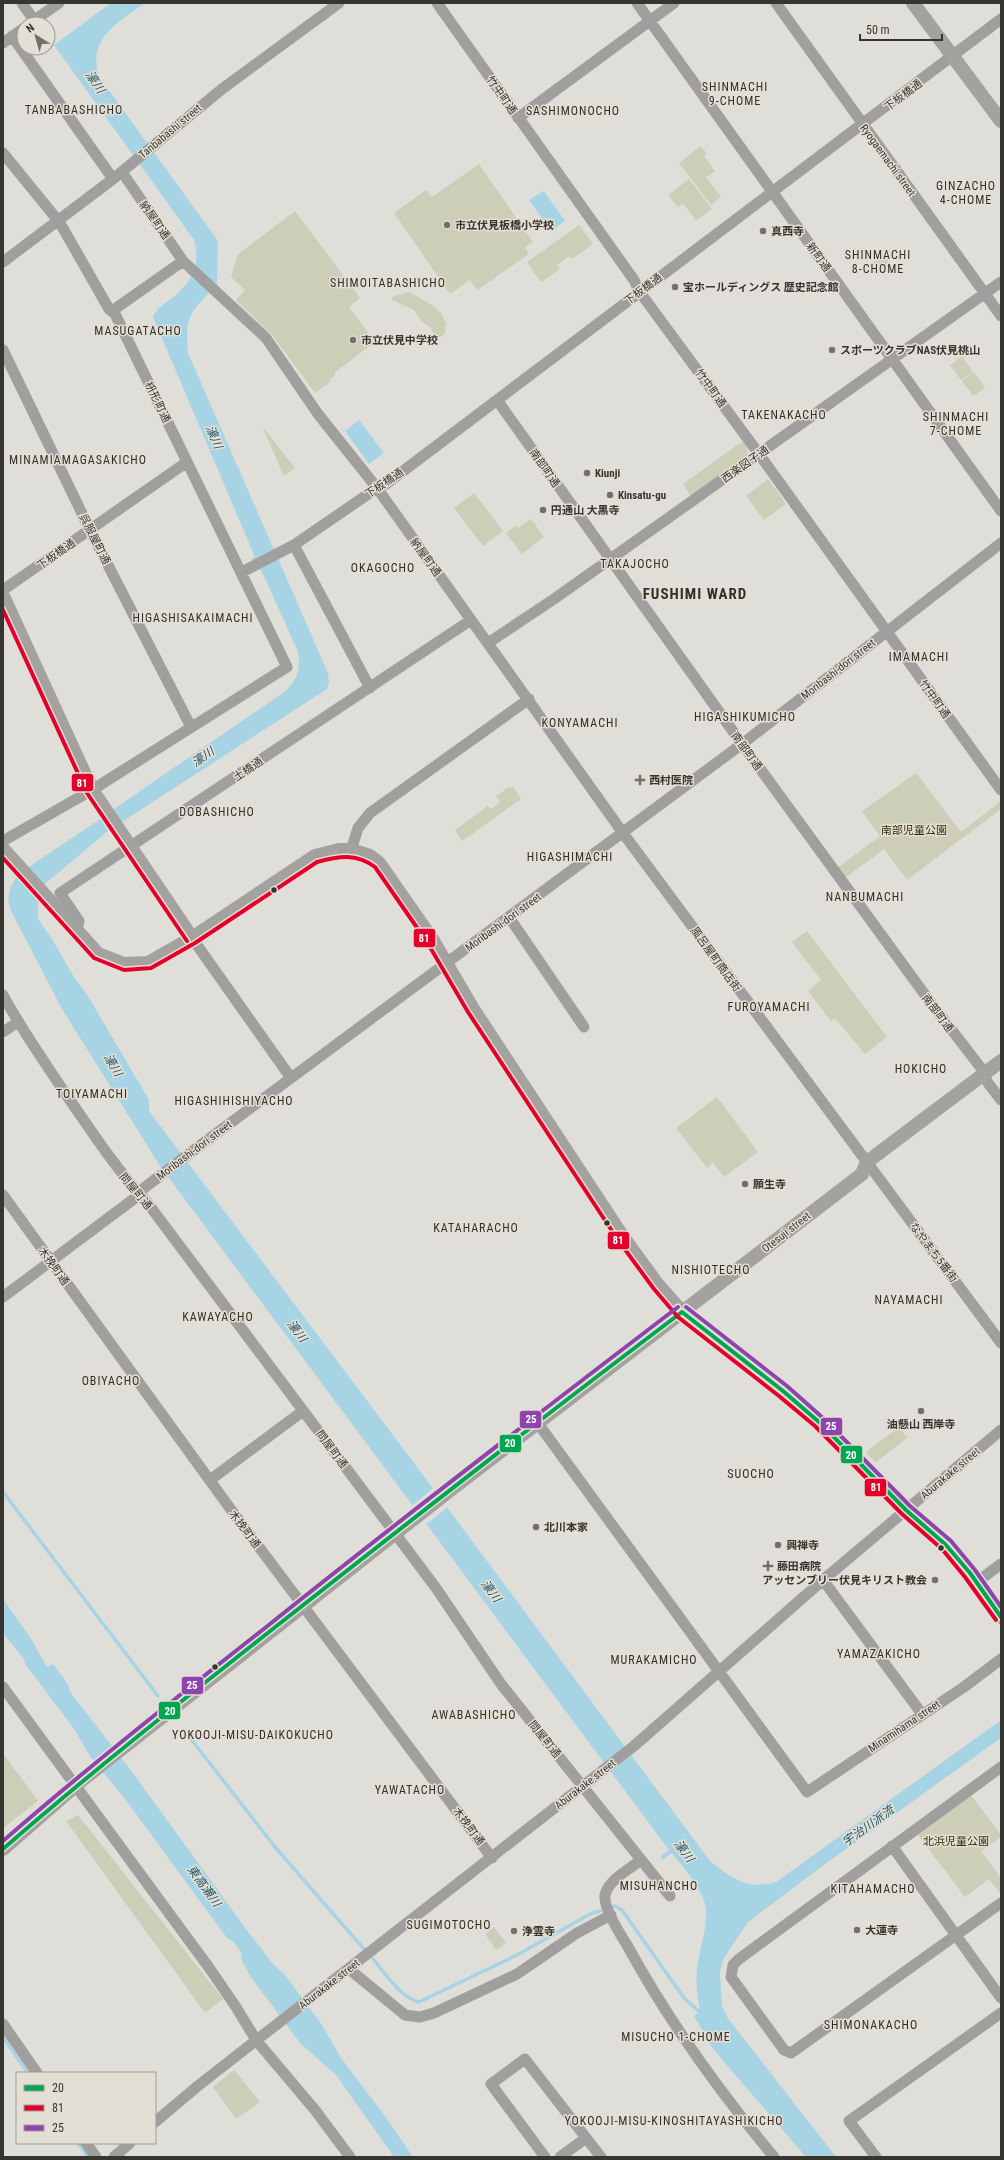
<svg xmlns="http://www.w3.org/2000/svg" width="1004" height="2160" viewBox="0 0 1004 2160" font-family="'Roboto Condensed','Noto Sans JP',sans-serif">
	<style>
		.green { fill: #ccceb8 }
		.water { fill: #a7d4e5 }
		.pier { fill: #e0ded8 }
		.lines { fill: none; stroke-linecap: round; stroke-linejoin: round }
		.stream { stroke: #a7d4e5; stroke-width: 3.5 }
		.minor { stroke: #a19f9e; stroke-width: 11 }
		.major { stroke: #a4a29f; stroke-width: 14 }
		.bus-1-casing { stroke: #e4dfd5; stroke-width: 7 }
		.bus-2-casing { stroke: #e4dfd5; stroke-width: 7 }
		.bus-3-casing { stroke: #e4dfd5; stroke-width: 7 }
		.bus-1 { stroke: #00a651; stroke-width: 4 }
		.bus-2 { stroke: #e4002b; stroke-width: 4 }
		.bus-3 { stroke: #8e44ad; stroke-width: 4 }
		.poi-dot { fill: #72706b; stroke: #e4dfd5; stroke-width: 1.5 }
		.bus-dot { fill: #373530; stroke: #e4dfd5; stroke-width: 1.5 }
		.labels { text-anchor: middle; stroke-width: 3; stroke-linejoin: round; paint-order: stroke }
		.street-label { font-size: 11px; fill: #373530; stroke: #e4dfd5 }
		.poi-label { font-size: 11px; font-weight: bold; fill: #373530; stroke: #e4dfd5; text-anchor: start }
		.park-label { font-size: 11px; fill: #303103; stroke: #e4dfd5 }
		.water-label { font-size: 12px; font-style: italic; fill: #205669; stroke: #e4dfd5 }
		.neighbourhood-label { font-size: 12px; letter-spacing: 1px; fill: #332f26; stroke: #e4dfd5 }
		.district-label { font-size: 15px; font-weight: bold; letter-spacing: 1px; fill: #332f26; stroke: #e4dfd5 }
		.line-badge { stroke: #e4dfd5; stroke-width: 1.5 }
		.badge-label { font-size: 11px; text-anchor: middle; font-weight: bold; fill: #fff }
	</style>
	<rect width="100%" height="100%" fill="#e0ded8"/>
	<path class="green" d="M701 146 707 154 704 156 715 171 706 177 721 197 711 205 679 163Z
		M479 164 533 242 525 247 529 254 477 290 470 280 450 294 394 213 426 190 432 197Z
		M689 179 712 209 696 221 683 203 678 207 668 195Z
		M295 211 360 298 349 307 375 342 334 373 335 375 329 380 330 382 315 393 273 336 236 300 245 290 231 277 238 254Z
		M579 225 593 244 572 259 569 256 557 265 560 269 541 282 527 262Z
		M883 254 891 264 877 275 866 267Z
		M409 292 432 305 441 313 446 324 445 333 438 339 434 336 431 328 421 321 414 310 392 300V297Z
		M962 356 973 372 961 380 950 365Z
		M974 372 985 388 973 396 962 381Z
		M262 426 295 468 284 476Z
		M743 441 748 448 747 456 691 496 683 484Z
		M768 479 786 504 764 520 746 496Z
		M474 493 503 531 483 546 454 508Z
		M531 519 544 537 522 554 506 533 516 526 518 528Z
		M916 773 961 832 1001 801V809L907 880 884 849 844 879 837 868 880 836 862 811Z
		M509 787 510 788 513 787 521 799 462 841 455 830 488 806 491 809 500 802 496 796Z
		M807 931 887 1037 865 1054 835 1018 831 1021 808 991 821 980 792 942Z
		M717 1097 758 1152 724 1177 713 1163 707 1168 676 1128Z
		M899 1427 907 1438 875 1463 866 1452Z
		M3 1753 38 1801 3 1828Z
		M971 1795 1001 1835V1837L981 1851 1001 1878V1894L989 1879 965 1897 918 1835Z
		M78 1815 223 1999 205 2013 66 1821Z
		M494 1927 506 1943 496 1950 485 1934Z
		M234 2070 260 2102 236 2119 213 2087Z"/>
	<path class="water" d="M111 3H145C118 22 85 40 100 78L216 238 218 242 217 284C192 312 184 313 188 353L328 673 329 682 327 689 108 831 46 883 38 899V919L52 939 74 977 88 996 149 1100V1111L432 1487 710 1861C733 1879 746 1890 776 1882L1001 1720V1738L821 1867 748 1922 724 1958 720 1971 722 2006 727 2017 836 2157H806L713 2049 694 2016 700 2011C697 1994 695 1979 698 1962 701 1944 709 1922 705 1904 700 1886 683 1868 672 1853L662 1860 660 1857 669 1850 160 1166 62 1009 11 911 8 900 10 888 16 878 30 866 102 818 111 811 284 692C297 681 301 669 298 652L264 576 255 561H253L252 558 255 557 153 317C159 304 171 301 180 291 196 275 199 261 194 240L54 45Z
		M544 191 565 221 551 231 529 200Z
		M359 420 384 453 369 464 345 431Z
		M3 1599 30 1637 47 1667 53 1664 68 1684 70 1692 133 1773 246 1929 273 1964 285 1975 322 2025 341 2058 387 2119 413 2157H394L336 2075 300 2043 250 1976 241 1959 242 1954 234 1942 227 1938 125 1799 89 1755 75 1730 25 1664 24 1659 5 1636 3 1628Z"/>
	<path class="pier" d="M435 1487 448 1507 424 1526 410 1507Z"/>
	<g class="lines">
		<path class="stream" d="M3 1492 158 1696
			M184 1730 275 1847 364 1949
			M373 1959C386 1974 400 1997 419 2002L517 1955 590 1914 615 1906 622 1910 684 1998 702 2014
			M3 2037 28 2073
			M78 2143 88 2157"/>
		<path class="minor" d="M22 3 34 20
			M437 3 634 280 639 291 759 454 1001 790
			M637 3 1001 511
			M776 3 1001 316
			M29 24 59 3
			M12 36 113 179
			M3 43 24 28
			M518 118 674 3
			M3 153 60 223 109 309 115 314 287 667 92 790 3 841
			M122 172 183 261 266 338 318 414 377 488 623 833 1001 1343
			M3 262 113 179 222 89 339 3
			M112 311 183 261
			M3 350 90 530 191 727
			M497 400 742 744 931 1003 981 1068 988 1083 1001 1100
			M294 545 370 688
			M242 572 294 545 377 488 386 484 1001 19
			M3 590 187 462
			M488 643 554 599 1001 282
			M351 850 358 828 370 813 529 699
			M509 917 584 1027
			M77 931 79 921 60 893 471 620
			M192 938 291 1078
			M3 995C21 1029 44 1061 65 1093 91 1130 115 1168 146 1201L436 1588 501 1684 670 1896
			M3 1032 18 1022
			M3 1195 232 1511 492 1858
			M3 1297 135 1198 144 1188 202 1144 742 744 1001 543
			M537 1422 807 1792 964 1687 1001 1659
			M210 1480 303 1411
			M823 1580 922 1714
			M977 1582 1001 1564
			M3 1687 210 1969 236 2007 256 2040 315 2110 350 2157
			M1001 1767 739 1959 733 1965 731 1977 784 2050 791 2053 1001 1903
			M892 1846 1001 1998
			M641 1860C630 1869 608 1880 605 1895 603 1907 620 1934 627 1945 669 2022 718 2090 774 2157
			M349 1969 405 2015 420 2017 434 2013 517 1974 577 1933 611 1915
			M3 2024 37 2073
			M155 2122 199 2085 634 1746 823 1580 1001 1430
			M86 2143 96 2157
			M114 2157 130 2143
			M545 2157 491 2084 525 2059 601 2157
			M560 2157 586 2138
			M876 2157 849 2121 1001 2013"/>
		<path class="major" d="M913 3 1001 121
			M3 596 92 790 192 938
			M3 849 98 954 124 964 148 963 192 938 315 856 339 850H351L370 856 379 863 432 939 473 1009 623 1237 658 1285 682 1312 783 1391 819 1422 906 1510 946 1545 970 1573 1001 1617
			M3 1849 82 1780 449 1491 862 1174 867 1162 1001 1061"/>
		<g class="bus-1-casing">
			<path id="bus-1" d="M682 1312 783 1391 819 1422 906 1510 946 1545 970 1573 1001 1617
				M3 1849C89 1774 179 1703 269 1632 406 1524 543 1417 682 1312"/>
		</g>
		<g class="bus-2-casing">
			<path id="bus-2" d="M3 610 87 793 187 941
				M3 858 94 958 124 970 151 968 195 943 317 862C339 856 356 853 375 867L427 942 468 1012 618 1240 654 1289 678 1317 779 1396 815 1426 902 1514 942 1549 965 1577 996 1620"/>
		</g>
		<g class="bus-3-casing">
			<path id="bus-3" d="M686 1307 787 1386 823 1418 910 1506 951 1541 975 1570 1001 1607
				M3 1841C88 1767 176 1698 265 1628 401 1519 539 1413 678 1307"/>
		</g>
		<use href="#bus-1" class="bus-1"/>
		<use href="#bus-2" class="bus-2"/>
		<use href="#bus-3" class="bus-3"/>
	</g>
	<g class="poi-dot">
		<circle cx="447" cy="225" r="4"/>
		<circle cx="763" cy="231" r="4"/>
		<circle cx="675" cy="287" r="4"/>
		<circle cx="353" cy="340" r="4"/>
		<circle cx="832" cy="350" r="4"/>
		<circle cx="587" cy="473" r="4"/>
		<circle cx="610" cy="495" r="4"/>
		<circle cx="543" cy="510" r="4"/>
		<path d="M638 774h4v4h4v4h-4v4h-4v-4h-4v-4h4z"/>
		<circle cx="745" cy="1184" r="4"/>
		<circle cx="921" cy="1411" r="4"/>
		<circle cx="536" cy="1527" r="4"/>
		<circle cx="778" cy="1545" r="4"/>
		<path d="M766 1560h4v4h4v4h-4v4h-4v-4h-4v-4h4z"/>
		<circle cx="935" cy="1580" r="4"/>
		<circle cx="857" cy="1930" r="4"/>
		<circle cx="514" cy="1931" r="4"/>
	</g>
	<g class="bus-dot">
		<circle cx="274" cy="890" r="3.5"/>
		<circle cx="607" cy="1223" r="3.5"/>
		<circle cx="941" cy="1548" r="3.5"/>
		<circle cx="215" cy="1667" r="3.5"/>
	</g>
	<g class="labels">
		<g class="street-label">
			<text transform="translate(502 95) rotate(55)" y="4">竹中町通</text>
			<text transform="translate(903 95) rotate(-37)" y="4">下板橋通</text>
			<text transform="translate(170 131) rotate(-40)" y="4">Tanbabashi street</text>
			<text transform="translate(888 160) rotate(54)" y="4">Ryogaemachi street</text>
			<text transform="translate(155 220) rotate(55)" y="4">納屋町通</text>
			<text transform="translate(819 257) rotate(54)" y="4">新町通</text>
			<text transform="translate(643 289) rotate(-37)" y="4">下板橋通</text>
			<text transform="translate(711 388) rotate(54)" y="4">竹中町通</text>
			<text transform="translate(158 402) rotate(64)" y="4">枡形町通</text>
			<text transform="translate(745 464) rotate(-35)" y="4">西楽図子通</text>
			<text transform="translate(545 468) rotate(55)" y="4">南部町通</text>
			<text transform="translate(384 483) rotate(-34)" y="4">下板橋通</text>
			<text transform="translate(95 539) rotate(63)" y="4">呉服屋町通</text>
			<text transform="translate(56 554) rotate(-35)" y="4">下板橋通</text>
			<text transform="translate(426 557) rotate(54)" y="4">納屋町通</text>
			<text transform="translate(838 669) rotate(-38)" y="4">Moribashi-dori street</text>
			<text transform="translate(935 699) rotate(54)" y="4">竹中町通</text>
			<text transform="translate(747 751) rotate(54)" y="4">南部町通</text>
			<text transform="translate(248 769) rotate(-34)" y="4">土橋通</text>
			<text transform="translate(503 922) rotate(-36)" y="4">Moribashi-dori street</text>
			<text transform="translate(716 959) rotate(54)" y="4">風呂屋町商店街</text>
			<text transform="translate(938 1013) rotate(53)" y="4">南部町通</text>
			<text transform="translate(194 1150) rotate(-37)" y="4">Moribashi-dori street</text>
			<text transform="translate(136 1191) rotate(50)" y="4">問屋町通</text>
			<text transform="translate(786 1232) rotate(-38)" y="4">Otesuji street</text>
			<text transform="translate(934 1252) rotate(53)" y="4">なやまち5番街</text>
			<text transform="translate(54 1266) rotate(54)" y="4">木挽町通</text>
			<text transform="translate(332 1449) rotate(53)" y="4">問屋町通</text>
			<text transform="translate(950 1473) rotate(-40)" y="4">Aburakake street</text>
			<text transform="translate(245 1529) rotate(53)" y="4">木挽町通</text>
			<text transform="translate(904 1726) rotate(-34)" y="4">Minamihama street</text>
			<text transform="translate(545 1739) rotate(51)" y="4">問屋町通</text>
			<text transform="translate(585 1784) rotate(-38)" y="4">Aburakake street</text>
			<text transform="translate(469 1826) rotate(53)" y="4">木挽町通</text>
			<text transform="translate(329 1984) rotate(-38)" y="4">Aburakake street</text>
		</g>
		<g class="poi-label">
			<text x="455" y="229">市立伏見板橋小学校</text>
			<text x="771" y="235">真西寺</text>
			<text x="683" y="291">宝ホールディングス 歴史記念館</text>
			<text x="361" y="344">市立伏見中学校</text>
			<text x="840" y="354">スポーツクラブNAS伏見桃山</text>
			<text x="595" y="477">Kiunji</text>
			<text x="618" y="499">Kinsatu-gu</text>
			<text x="551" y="514">円通山 大黒寺</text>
			<text x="649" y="784">西村医院</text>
			<text x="753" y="1188">願生寺</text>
			<text x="921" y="1428" text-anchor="middle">油懸山 西岸寺</text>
			<text x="544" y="1531">北川本家</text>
			<text x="786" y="1549">興禅寺</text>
			<text x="777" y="1570">藤田病院</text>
			<text x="927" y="1584" text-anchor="end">アッセンブリー伏見キリスト教会</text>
			<text x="865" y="1934">大蓮寺</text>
			<text x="522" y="1935">浄雲寺</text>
		</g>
		<g class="park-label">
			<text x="914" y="834">南部児童公園</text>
			<text x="956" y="1845">北浜児童公園</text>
		</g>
		<g class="water-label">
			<text transform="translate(95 82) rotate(56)" y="4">濠川</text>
			<text transform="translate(214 437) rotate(67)" y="4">濠川</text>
			<text transform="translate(203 757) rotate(-35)" y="4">濠川</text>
			<text transform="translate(113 1065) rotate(59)" y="4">濠川</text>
			<text transform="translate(297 1331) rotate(53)" y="4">濠川</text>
			<text transform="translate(491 1591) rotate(53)" y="4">濠川</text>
			<text transform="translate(868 1826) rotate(-36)" y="4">宇治川派流</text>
			<text transform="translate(684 1851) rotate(53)" y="4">濠川</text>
			<text transform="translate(204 1886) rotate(54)" y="4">東高瀬川</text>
		</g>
		<g class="neighbourhood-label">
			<text x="735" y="91">SHINMACHI<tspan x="735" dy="14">9-CHOME</tspan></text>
			<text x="74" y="114">TANBABASHICHO</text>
			<text x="573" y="115">SASHIMONOCHO</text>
			<text x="966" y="190">GINZACHO<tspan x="966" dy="14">4-CHOME</tspan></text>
			<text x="878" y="259">SHINMACHI<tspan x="878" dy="14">8-CHOME</tspan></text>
			<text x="388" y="287">SHIMOITABASHICHO</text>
			<text x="138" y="335">MASUGATACHO</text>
			<text x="784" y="419">TAKENAKACHO</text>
			<text x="956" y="421">SHINMACHI<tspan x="956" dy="14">7-CHOME</tspan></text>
			<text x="78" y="464">MINAMIAMAGASAKICHO</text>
			<text x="635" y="568">TAKAJOCHO</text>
			<text x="383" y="572">OKAGOCHO</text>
			<text x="193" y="622">HIGASHISAKAIMACHI</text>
			<text x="919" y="661">IMAMACHI</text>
			<text x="745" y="721">HIGASHIKUMICHO</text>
			<text x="580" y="727">KONYAMACHI</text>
			<text x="217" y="816">DOBASHICHO</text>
			<text x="570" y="861">HIGASHIMACHI</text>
			<text x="865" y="901">NANBUMACHI</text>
			<text x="769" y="1011">FUROYAMACHI</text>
			<text x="921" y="1073">HOKICHO</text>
			<text x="92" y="1098">TOIYAMACHI</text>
			<text x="234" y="1105">HIGASHIHISHIYACHO</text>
			<text x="476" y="1232">KATAHARACHO</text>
			<text x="711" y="1274">NISHIOTECHO</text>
			<text x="909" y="1304">NAYAMACHI</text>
			<text x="218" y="1321">KAWAYACHO</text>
			<text x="111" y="1385">OBIYACHO</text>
			<text x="751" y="1478">SUOCHO</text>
			<text x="879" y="1658">YAMAZAKICHO</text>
			<text x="654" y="1664">MURAKAMICHO</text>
			<text x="474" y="1719">AWABASHICHO</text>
			<text x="253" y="1739">YOKOOJI-MISU-DAIKOKUCHO</text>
			<text x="410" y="1794">YAWATACHO</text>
			<text x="659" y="1890">MISUHANCHO</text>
			<text x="873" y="1893">KITAHAMACHO</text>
			<text x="449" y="1929">SUGIMOTOCHO</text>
			<text x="871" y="2029">SHIMONAKACHO</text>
			<text x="676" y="2041">MISUCHO 1-CHOME</text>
			<text x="674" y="2125">YOKOOJI-MISU-KINOSHITAYASHIKICHO</text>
		</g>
		<g class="district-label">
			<text x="695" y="599">FUSHIMI WARD</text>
		</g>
	</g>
	<g class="line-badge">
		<rect x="71" y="773" width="23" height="19" rx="4" fill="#e4002b"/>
		<rect x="413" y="928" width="23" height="20" rx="4" fill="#e4002b"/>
		<rect x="607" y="1231" width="23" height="19" rx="4" fill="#e4002b"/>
		<rect x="519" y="1410" width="23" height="19" rx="4" fill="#8e44ad"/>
		<rect x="820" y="1417" width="23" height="19" rx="4" fill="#8e44ad"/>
		<rect x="499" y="1434" width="23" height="19" rx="4" fill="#00a651"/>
		<rect x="840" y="1445" width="23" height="19" rx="4" fill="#00a651"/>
		<rect x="864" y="1478" width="23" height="19" rx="4" fill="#e4002b"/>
		<rect x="181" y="1676" width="23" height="19" rx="4" fill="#8e44ad"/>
		<rect x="158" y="1701" width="23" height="19" rx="4" fill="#00a651"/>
	</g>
	<g class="badge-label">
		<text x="82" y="787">81</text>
		<text x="424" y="942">81</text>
		<text x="618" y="1244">81</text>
		<text x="531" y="1423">25</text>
		<text x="831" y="1430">25</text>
		<text x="510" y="1447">20</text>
		<text x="851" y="1459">20</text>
		<text x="876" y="1491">81</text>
		<text x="192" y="1689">25</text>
		<text x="170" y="1715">20</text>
	</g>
	<rect width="1004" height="2160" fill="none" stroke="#373530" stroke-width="8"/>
	<rect x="16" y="2072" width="140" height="72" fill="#e4dfd5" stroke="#9f9b93"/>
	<rect x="24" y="2085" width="20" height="6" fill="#00a651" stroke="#9f9b93"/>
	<text x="52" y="2092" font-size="12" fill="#373530">20</text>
	<rect x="24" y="2105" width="20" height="6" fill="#e4002b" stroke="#9f9b93"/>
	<text x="52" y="2112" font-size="12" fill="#373530">81</text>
	<rect x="24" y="2125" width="20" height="6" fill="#8e44ad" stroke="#9f9b93"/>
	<text x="52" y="2132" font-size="12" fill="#373530">25</text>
	<g transform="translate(36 36) rotate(323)"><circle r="19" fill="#e4dfd5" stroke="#9f9b93"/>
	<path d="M0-3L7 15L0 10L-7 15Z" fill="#72706b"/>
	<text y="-6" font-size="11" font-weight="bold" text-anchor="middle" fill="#373530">N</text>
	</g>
	<path d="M860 34v6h82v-6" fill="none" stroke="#373530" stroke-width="2"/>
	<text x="866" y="34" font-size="12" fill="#373530" stroke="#e4dfd5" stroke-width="3" paint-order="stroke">50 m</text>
</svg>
